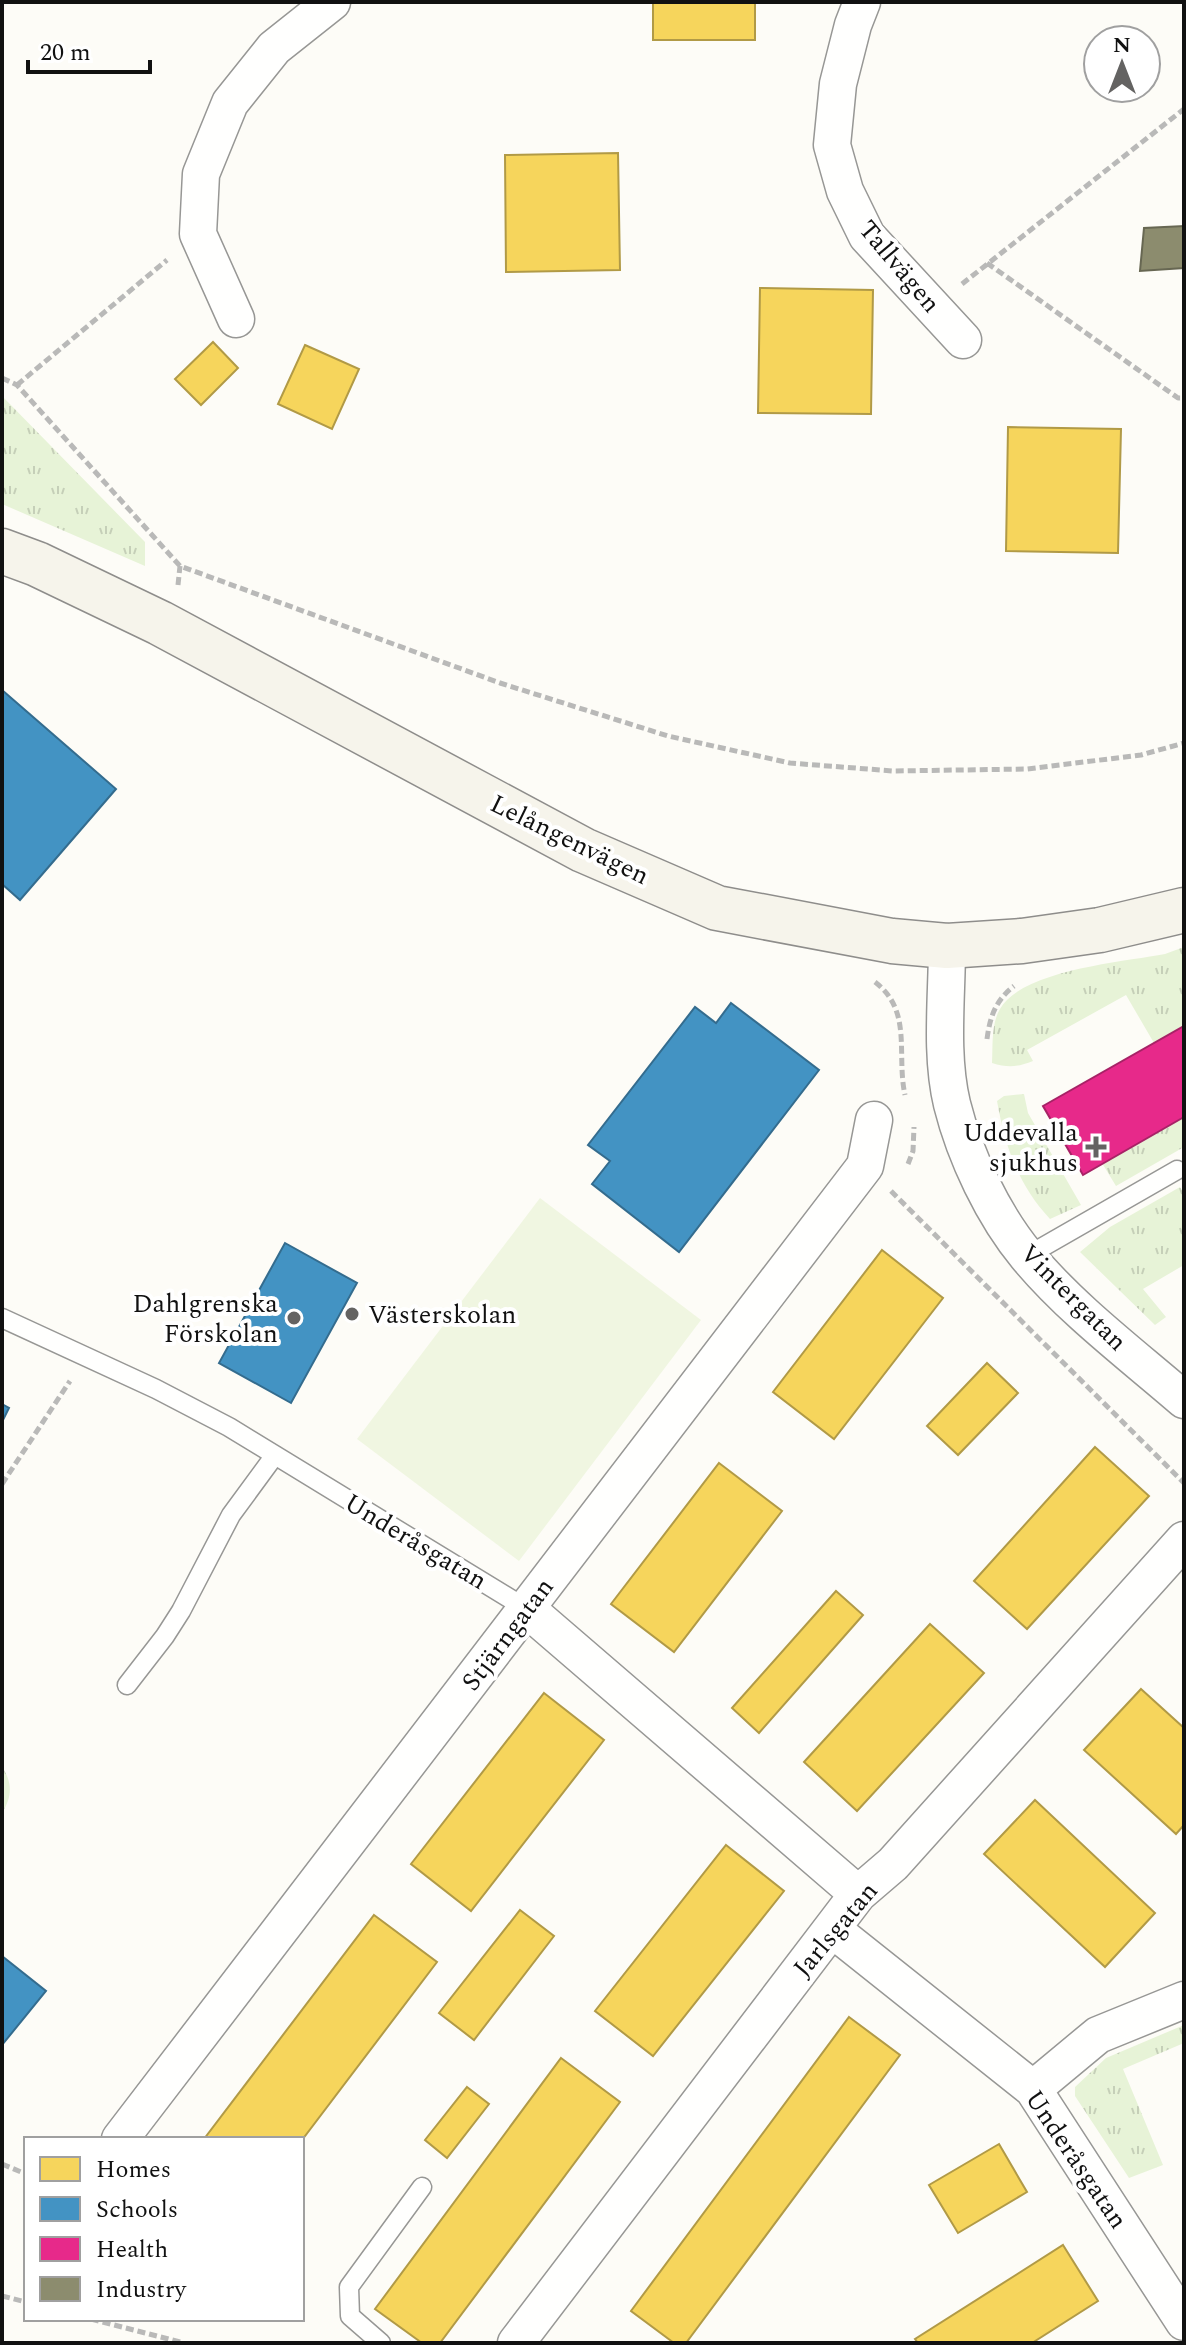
<svg xmlns="http://www.w3.org/2000/svg" width="1186" height="2345" viewBox="0 0 1186 2345" font-family="Spectral,serif">
	<style>
		.grass { fill: url(#grass-tufts) }
		.pitch { fill: #f0f6e1 }
		.homes { fill: #f6d55c; stroke: #b19a46; stroke-width: 2 }
		.schools { fill: #4393c3; stroke: #346c8e; stroke-width: 2 }
		.health { fill: #e7298a; stroke: #a72266; stroke-width: 2 }
		.industry { fill: #8c8c6e; stroke: #676752; stroke-width: 2 }
		.lines { fill: none; stroke-linecap: round; stroke-linejoin: round }
		.lane-casing { stroke: #979795; stroke-width: 21 }
		.street-casing { stroke: #979795; stroke-width: 39 }
		.secondary-casing { stroke: #8e8d8b; stroke-width: 47 }
		.path { stroke: #b9b9b8; stroke-width: 5; stroke-dasharray: 8 4; stroke-linecap: butt }
		.lane { stroke: #fffffe; stroke-width: 18 }
		.street { stroke: #fffffe; stroke-width: 36 }
		.secondary { stroke: #f6f4eb; stroke-width: 44 }
		.poi-dot { fill: #646362; stroke: #fff; stroke-width: 3 }
		.labels { text-anchor: middle; stroke-width: 8; stroke-linejoin: round; paint-order: stroke }
		.street-label { font-size: 26px; fill: #111; stroke: #fff }
		.poi-label { font-size: 26px; fill: #111; stroke: #fff; text-anchor: end }
	</style>
	<defs>
		<pattern id="grass-tufts" width="24" height="20" patternUnits="userSpaceOnUse" patternTransform="scale(2)"><rect width="24" height="20" fill="#e7f3d7"/><path d="M3 7l-1-3M5 7V3M7 7l1-3M15 17l-1-3M17 17v-4M19 17l1-3" fill="none" stroke="#c5cfb8"/></pattern>
	</defs>
	<rect width="100%" height="100%" fill="#fdfcf7"/>
	<path class="grass" d="M2 396 145 542V566L2 504Z
		M1184 947V1026L1154 1043 1126 995 1027 1050 1033 1061C1018 1067 1008 1068 992 1063 993 1045 991 1024 1000 1009 1022 970 1123 962 1165 954Z
		M1024 1094 1028 1113 1081 1205 1050 1219C1018 1185 1005 1146 997 1101L1004 1096Z
		M1184 1117V1147L1116 1186 1102 1163Z
		M1180 1187 1184 1194V1265L1143 1289 1166 1317 1155 1325 1080 1252 1110 1227Z
		M2 1767C13 1783 12 1797 2 1813Z
		M1184 2025V2043L1123 2069 1163 2165 1129 2178 1075 2096V2087L1106 2058Z"/>
	<path class="pitch" d="M540 1198 701 1320 519 1561 357 1439Z"/>
	<path class="homes" d="M653 2H755V40H653Z
		M618 153 620 270 506 272 505 155Z
		M760 288 873 290 871 414 758 413Z
		M213 342 238 368 201 405 175 379Z
		M305 345 359 369 332 429 278 404Z
		M1008 427 1121 429 1118 553 1006 551Z
		M882 1250 943 1298 834 1439 773 1392Z
		M987 1363 1018 1393 958 1455 927 1426Z
		M1095 1447 1149 1496 1027 1629 974 1581Z
		M719 1463 782 1511 674 1652 611 1604Z
		M836 1591 863 1615 759 1733 732 1708Z
		M930 1624 984 1673 857 1811 804 1762Z
		M1141 1689 1184 1728V1825L1176 1834 1084 1750Z
		M544 1693 604 1740 471 1911 411 1864Z
		M1035 1800 1155 1913 1105 1967 984 1854Z
		M726 1845 784 1891 653 2056 595 2011Z
		M520 1910 554 1936 474 2040 439 2013Z
		M374 1915 437 1962 302 2140 204 2139Z
		M849 2017 900 2055 686 2343H674L631 2311Z
		M561 2058 620 2102 440 2343H422L375 2309Z
		M467 2087 489 2104 447 2158 425 2140Z
		M999 2144 1027 2192 958 2233 929 2185Z
		M1063 2245 1098 2301 1032 2343H918L915 2339Z"/>
	<path class="schools" d="M2 690 116 789 20 900 2 884Z
		M731 1003 819 1070 679 1252 592 1184 610 1161 588 1145 695 1007 716 1023Z
		M285 1243 357 1283 291 1403 219 1363Z
		M2 1404 9 1408 2 1422Z
		M2 1956 46 1991 2 2045Z"/>
	<path class="health" d="M1184 1026V1117L1083 1175 1043 1106Z"/>
	<path class="industry" d="M1184 226V268L1140 271 1144 228Z"/>
	<g class="lines">
		<g class="lane-casing">
			<path id="lane" d="M1027 1256 1177 1170
				M2 1318 156 1389 229 1427 527 1609
				M127 1685 165 1636 181 1611 231 1515 275 1455
				M381 2343 350 2316 349 2287 422 2187"/>
		</g>
		<g class="street-casing">
			<path id="street" d="M862 2 853 25 838 84 832 145 845 191 867 236 963 340
				M236 319 198 234 201 174 230 103 274 48 332 2
				M947 946C947 997 940 1054 952 1104 965 1156 993 1215 1027 1256 1071 1309 1132 1355 1184 1400
				M527 1609 858 1894
				M832 1929 1033 2089 1184 2322
				M1033 2089 1098 2035 1184 2000
				M120 2139 865 1166 874 1120
				M516 2343 858 1894 893 1864 1184 1540"/>
		</g>
		<g class="secondary-casing">
			<path id="secondary" d="M2 551 37 564 160 623 583 850 717 908 892 941 947 946 1022 941 1100 930 1184 910"/>
		</g>
		<path class="path" d="M987 263 1178 398H1184
			M962 284 1184 109
			M2 378 17 385 180 566 500 683 668 736 790 763 893 771 1027 769 1141 755 1184 743
			M17 385 167 260
			M178 585 180 566
			M875 982C913 1011 896 1054 905 1095
			M987 1039C990 1016 996 1000 1014 986
			M908 1164 913 1151 914 1127
			M891 1191 1184 1483
			M2 1484 70 1381
			M2 2164 26 2174
			M2 2296 26 2302
			M91 2319 184 2343"/>
		<use href="#lane" class="lane"/>
		<use href="#street" class="street"/>
		<use href="#secondary" class="secondary"/>
	</g>
	<g class="poi-dot">
		<path d="M1092 1135h8v8h8v8h-8v8h-8v-8h-8v-8h8z"/>
		<circle cx="352" cy="1314" r="8"/>
		<circle cx="294" cy="1318" r="8"/>
	</g>
	<g class="labels">
		<g class="street-label">
			<text transform="translate(900 266) rotate(50)" y="9">Tallvägen</text>
			<text transform="translate(570 839) rotate(26)" y="9">Lelångenvägen</text>
			<text transform="translate(1074 1297) rotate(45)" y="9">Vintergatan</text>
			<text transform="translate(416 1541) rotate(31)" y="9">Underåsgatan</text>
			<text transform="translate(507 1634) rotate(-53)" y="9">Stjärngatan</text>
			<text transform="translate(835 1929) rotate(-50)" y="9">Jarlsgatan</text>
			<text transform="translate(1077 2159) rotate(56)" y="9">Underåsgatan</text>
		</g>
		<g class="poi-label">
			<text x="1078" y="1141">Uddevalla<tspan x="1078" dy="30">sjukhus</tspan></text>
			<text x="278" y="1312">Dahlgrenska<tspan x="278" dy="30">Förskolan</tspan></text>
			<text x="368" y="1323" text-anchor="start">Västerskolan</text>
		</g>
	</g>
	<rect width="1186" height="2345" fill="none" stroke="#111111" stroke-width="8"/>
	<rect x="24" y="2137" width="280" height="184" fill="#ffffff" stroke="#a0a0a0" stroke-width="2"/>
	<rect x="40" y="2157" width="40" height="24" fill="#f6d55c" stroke="#a0a0a0" stroke-width="2"/>
	<text x="96" y="2177" font-size="24" fill="#111111">Homes</text>
	<rect x="40" y="2197" width="40" height="24" fill="#4393c3" stroke="#a0a0a0" stroke-width="2"/>
	<text x="96" y="2217" font-size="24" fill="#111111">Schools</text>
	<rect x="40" y="2237" width="40" height="24" fill="#e7298a" stroke="#a0a0a0" stroke-width="2"/>
	<text x="96" y="2257" font-size="24" fill="#111111">Health</text>
	<rect x="40" y="2277" width="40" height="24" fill="#8c8c6e" stroke="#a0a0a0" stroke-width="2"/>
	<text x="96" y="2297" font-size="24" fill="#111111">Industry</text>
	<g transform="translate(1122 64)"><circle r="38" fill="#ffffff" stroke="#a0a0a0" stroke-width="2"/>
	<path d="M0-6L14 30L0 20L-14 30Z" fill="#646362"/>
	<text y="-12" font-size="22" font-weight="bold" text-anchor="middle" fill="#111111">N</text>
	</g>
	<path d="M28 60v12h122v-12" fill="none" stroke="#111111" stroke-width="4"/>
	<text x="40" y="60" font-size="24" fill="#111111" stroke="#ffffff" stroke-width="6" paint-order="stroke">20 m</text>
</svg>
